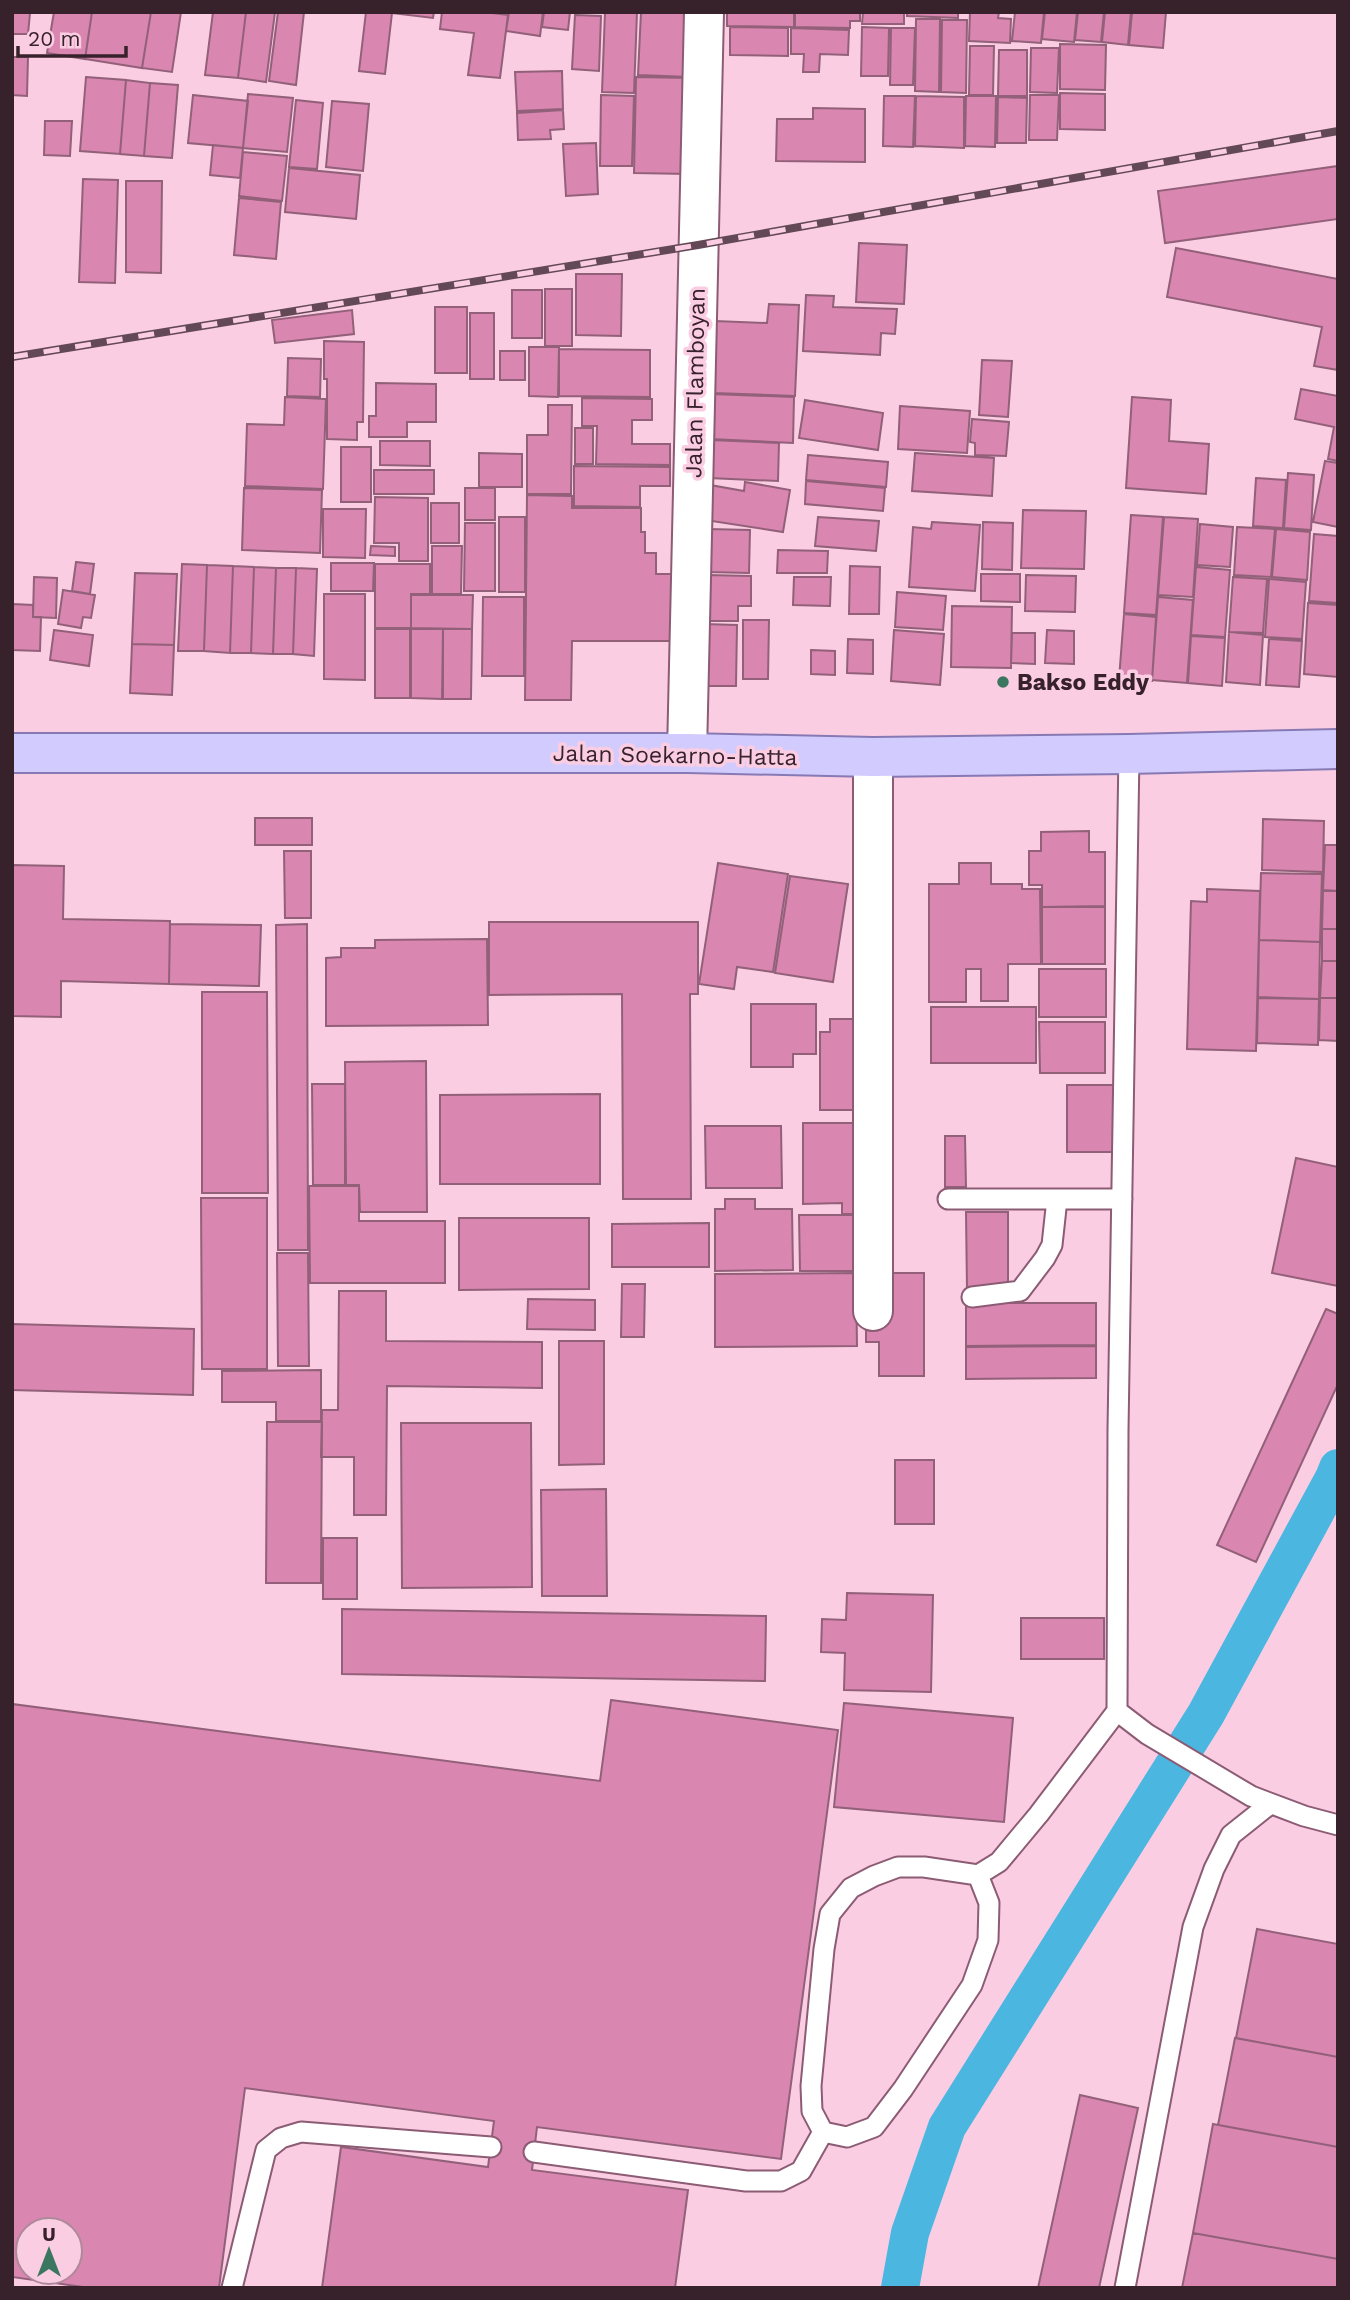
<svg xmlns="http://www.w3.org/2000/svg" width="1350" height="2300" viewBox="0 0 1350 2300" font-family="'Work Sans',sans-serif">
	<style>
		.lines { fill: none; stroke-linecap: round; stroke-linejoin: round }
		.canal { stroke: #4bb6e0; stroke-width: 38 }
		.building { fill: #d986b1; stroke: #926079; stroke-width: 2; fill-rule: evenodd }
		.lane-casing { stroke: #8c5b74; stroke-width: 23 }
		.street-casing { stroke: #8c5b74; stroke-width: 42 }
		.primary-casing { stroke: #877ab4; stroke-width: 42 }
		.lane { stroke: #fff; stroke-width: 19 }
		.street { stroke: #fff; stroke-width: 38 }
		.primary { stroke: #d1cbfe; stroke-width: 38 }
		.rail-casing { stroke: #634955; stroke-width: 8 }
		.rail { stroke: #fbcde3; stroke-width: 5; stroke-dasharray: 16; stroke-linecap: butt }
		.poi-dot { fill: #3a7660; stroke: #fbcde3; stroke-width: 2.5 }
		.labels { text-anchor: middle; stroke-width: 7; stroke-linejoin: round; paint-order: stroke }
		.street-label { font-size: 23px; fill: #37222c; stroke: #fbcde3 }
		.poi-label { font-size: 23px; font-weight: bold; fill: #37222c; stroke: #fbcde3; text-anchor: start }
	</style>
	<rect width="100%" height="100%" fill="#fbcde3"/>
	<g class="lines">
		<path class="canal" d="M900 2288 910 2233 947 2127 1206 1714 1334 1478 1338 1468"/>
	</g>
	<path class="building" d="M12 12 30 13 28 34H12Z
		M54 12H92L85 59 47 53Z
		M92 12H151L142 68 85 59Z
		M151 12H181L172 72 142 68Z
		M213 12H246L238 78 205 75Z
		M246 12H275L266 82 238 78Z
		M278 12H304L296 85 269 81Z
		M366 12H434L433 18 392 13 385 74 359 71Z
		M442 12H485L508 15 500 78 468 75 474 33 440 29Z
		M509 12H543L540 36 506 31Z
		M544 12H570L568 30 542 27Z
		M605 12H637L634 93 602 92Z
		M641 12H693L690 77 638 75Z
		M727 12H794V27L727 26Z
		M795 12H860V21H850V28L795 27Z
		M863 12H904V24H862Z
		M907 12H958V18L907 16Z
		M970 12H999L998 18 1011 19 1010 43 969 41Z
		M1015 12H1044L1041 43 1012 41Z
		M1045 12H1077L1074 42 1042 39Z
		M1078 12H1104L1101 42 1075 40Z
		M1105 12H1131L1128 45 1102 42Z
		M1132 12H1166L1163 48 1129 45Z
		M575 15 601 16 599 71 572 69Z
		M916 19H940L939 92 915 91Z
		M942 20H967L966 93 941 92Z
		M730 27 788 28V56L730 55Z
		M862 27 889 28 888 76H861Z
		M791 28 849 30 848 55 820 54 819 72H803L804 54H791Z
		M891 28H915L913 85H890Z
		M1060 44 1106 45 1105 90 1060 89Z
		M970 46H994L993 95H969Z
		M1031 48H1059L1057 93 1030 92Z
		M999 50H1027V96H998Z
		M12 57H28L27 96 12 95Z
		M562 71 563 109 517 111 515 72Z
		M86 77 126 80 120 154 80 151Z
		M636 77 691 78 689 174 634 173Z
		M126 80 150 83 144 156 120 154Z
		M150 83 178 85 172 158 144 156Z
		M1060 93 1105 94V130L1060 129Z
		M248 94 293 98 287 152 243 148Z
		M193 95 248 101 243 148 188 143Z
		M601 95 634 96 632 166H600Z
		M1030 95H1059L1057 140H1029Z
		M884 96H915L913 147 883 146Z
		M916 96 964 97V148L915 146Z
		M966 96H996L995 147 965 146Z
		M998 97 1027 98 1026 143H997Z
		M296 100 323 103 317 169 289 167Z
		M332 101 369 104 363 171 326 167Z
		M813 108 865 109V162L776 161 777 119H813Z
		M563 110 564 129 550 130 551 139 518 140 517 113Z
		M45 121H72L70 156 44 155Z
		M596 143 598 194 566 196 563 144Z
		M213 145 243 148 240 178 210 175Z
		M243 152 287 156 282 201 239 196Z
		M1338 166V219L1165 243 1158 191Z
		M289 168 360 175 356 219 285 212Z
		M83 179 118 180 115 283 79 282Z
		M126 181H162L161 273 126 272Z
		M239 198 281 202 276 259 234 255Z
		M859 243 907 245 904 304 856 302Z
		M1176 248 1338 279V370L1314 366 1322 327 1167 297Z
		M576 274H622L621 336 576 335Z
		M545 289H572V346H545Z
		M512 290H542V338H512Z
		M806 295 834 296 833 307 897 309 895 334 881 333 880 355 803 351Z
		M769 304 799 305 795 396 713 393 716 321 767 323Z
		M435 307H467V373H435Z
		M352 310 354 334 275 343 272 320Z
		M470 313H494V379H470Z
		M324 341 364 342 363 422H357V440L327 439V379H324Z
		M529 347H559L558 397 529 396Z
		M559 349 650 350V397L559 396Z
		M500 351H525V380H500Z
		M288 358 321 359 320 397 287 396Z
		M982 360 1012 361 1008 417 979 415Z
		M376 383 436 384V422H407V437H369V416H376Z
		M1301 389 1338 396V461L1328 459 1334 427 1295 419Z
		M712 394 794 397 793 443 710 439Z
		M285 397 326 399 323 489 245 486 247 424 284 425Z
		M1132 397 1171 400 1169 441 1209 444 1206 494 1126 488Z
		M582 398 652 399V420H632V444H670V465L596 464 597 426H582Z
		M805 400 883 413 878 450 799 438Z
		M548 405H572L571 494H527V435H548Z
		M900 406 970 411 967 453 898 449Z
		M972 419 1009 422 1006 456 975 455V443L970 442Z
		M575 428H593V464H575Z
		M710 440 779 443 778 481 709 478Z
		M380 441H430V466L380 465Z
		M341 447H371V502H341Z
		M479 453 522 454V487H479Z
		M915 453 994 458 992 496 912 491Z
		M808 455 888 462 886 487 806 480Z
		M1325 461 1338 463V527L1313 522Z
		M574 466 670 467V486H640V507L574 506Z
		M374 470H434V494H374Z
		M1288 473 1314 475 1311 530 1284 528Z
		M1256 478 1286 480 1283 528 1253 526Z
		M806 481 885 488 883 511 805 504Z
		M745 482 790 490 783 532 705 520 710 485 744 491Z
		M244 488 322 490 320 553 242 550Z
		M465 488H495V520H465Z
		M527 495 572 496V508H641V532H645V553H656V574H674V641H572L571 700H525Z
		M375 497 428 498V561H399V543H374Z
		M431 503H459V543H431Z
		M323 509H366L365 558 323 557Z
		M1023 510 1086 511 1084 569 1021 568Z
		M1131 515 1163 517 1156 615 1124 613Z
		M499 517H525V592H499Z
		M818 517 879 521 876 551 815 546Z
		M1164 517 1198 519 1193 597 1158 595Z
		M932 522 980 525 975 591 909 587 913 527 931 529Z
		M983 522 1013 523 1012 570 982 569Z
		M465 523H495V591H464Z
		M1200 524 1233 527 1230 567 1197 565Z
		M1237 527 1275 529 1271 577 1234 575Z
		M708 529 750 530 749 573 707 572Z
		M1276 529 1310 532 1307 580 1272 577Z
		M1314 534 1338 536V603L1309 601Z
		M371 546 395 547V556L370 555Z
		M432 546H462L461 594H432Z
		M778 550 828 551 827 573H777Z
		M76 562 94 564 90 594 72 591Z
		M331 563H374L373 591H331Z
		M182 564 207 565 204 651H178Z
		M375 564H430V594H411V628H375Z
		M207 565 233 566 230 653 204 651Z
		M233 566 254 567 251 653H230Z
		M850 566 880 567 879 614H849Z
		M254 567 276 568 273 654 251 653Z
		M1196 567 1230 570 1225 637 1191 635Z
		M276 568H296L293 654H273Z
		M296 568 317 569 314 656 293 654Z
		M135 573 177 574 174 645 132 644Z
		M981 574H1020V602L981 601Z
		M707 575 751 576V606H738V621H706Z
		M1026 575 1076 576 1075 612 1025 611Z
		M34 577 57 578 56 618 33 617Z
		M794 577H831L830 606 793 605Z
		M1233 577 1267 579 1263 633 1229 632Z
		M1269 579 1306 582 1302 639 1265 637Z
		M63 590 95 595 91 618 83 617 81 628 58 624Z
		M897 592 946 596 943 630 895 627Z
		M324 594H365V680L324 679Z
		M411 595H473L472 629 411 628Z
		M483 597H524V676H482Z
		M1158 597 1193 600 1187 683 1152 680Z
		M1308 603 1338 605V677L1304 674Z
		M12 604 33 605V617H41L40 651 12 650Z
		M952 606 1012 607 1011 668 951 667Z
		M1124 614 1156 617 1152 681 1119 679Z
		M743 620H769L768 679H743Z
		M704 624 737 625 736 686H703Z
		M375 629H410V698H375Z
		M411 629H443L442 699 411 698Z
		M443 629H472L471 699H443Z
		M54 630 93 635 89 666 50 660Z
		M894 630 944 634 940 685 891 681Z
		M1047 630 1074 631V664L1045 663Z
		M1229 632 1263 635 1260 685 1226 682Z
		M1012 633H1035V664L1011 663Z
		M1191 636 1225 638 1222 686 1188 683Z
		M848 639 873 640V674L847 673Z
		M1269 639 1302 641 1299 687 1266 685Z
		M132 644 174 645 172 695 130 693Z
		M811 650 835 651V675L811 674Z
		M255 818H312V845H255Z
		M1263 819 1324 821 1323 872 1262 870Z
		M1089 831V852H1105V906L1042 907V885H1029V851H1041V832Z
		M1325 845H1338V891L1323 890Z
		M284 851H311V918H285Z
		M718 863 788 874 773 972 737 967 734 989 699 984Z
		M959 863H991V884H1022V889H1040L1041 964H1008V1001H981V969H966V1002H929V884H959Z
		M12 865 64 866 63 919 170 921 169 984 61 981V1017L12 1016Z
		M1261 873 1322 874 1320 942 1259 940Z
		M790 876 848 884 833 982 775 973Z
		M1207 889 1260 891 1256 1051 1187 1049 1191 901 1207 902Z
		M1323 891H1338V929H1322Z
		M1042 907H1105V964H1042Z
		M489 922H698V994H690L691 1199H623L622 994 489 995Z
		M170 924 261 925 259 986 169 984Z
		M307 924 308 1250H278L276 925Z
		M1322 929H1338V961H1322Z
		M487 939 488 1025 326 1026V958L341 957V948H375V940Z
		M1259 940 1320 942 1319 999 1258 997Z
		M1322 961H1338V998H1320Z
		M1039 969H1106V1017H1039Z
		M202 992H267L268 1193H202Z
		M1258 998 1319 999 1318 1045 1257 1043Z
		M1320 998H1338V1041L1319 1040Z
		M751 1004H816V1054H793V1067H751Z
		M931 1007H1036V1063H931Z
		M830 1019H855L856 1110H820V1032H830Z
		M1039 1022H1105V1073H1040Z
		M426 1061 427 1212H360L359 1185H346L345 1062Z
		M312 1084H345V1185H313Z
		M1067 1085H1120V1152H1067Z
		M600 1094V1184H440V1095Z
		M803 1123H856V1214H842V1203L803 1204Z
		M705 1126H781L782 1188H706Z
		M945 1136H965L966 1187H945Z
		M1296 1158 1338 1167V1286L1272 1273Z
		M309 1186H359V1221H445V1283H310Z
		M201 1198H267V1369H202Z
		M725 1199H755V1209H792L793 1270 715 1271V1209H725Z
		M966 1212H1008V1290H967Z
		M799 1215H856V1271H800Z
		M459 1218H589V1289L459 1290Z
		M709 1223V1267H612V1224Z
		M277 1253H308L309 1366H278Z
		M856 1273 857 1346 715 1347V1274Z
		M879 1273H924V1376H879V1342H866V1314Z
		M622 1284H645L644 1337H621Z
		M339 1291H386V1341L542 1342V1388L387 1386 386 1515H354V1457H321L322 1410H338Z
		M528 1299 595 1300V1330L527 1329Z
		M966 1303H1096V1345L966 1346Z
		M1326 1309 1338 1314V1384L1256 1562 1217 1545Z
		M12 1324 194 1329 193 1395 12 1390Z
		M559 1341H604V1464L559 1465Z
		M1096 1346V1378L966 1379V1347Z
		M321 1370V1421H276V1402H222V1371Z
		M267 1422H322L321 1583H266Z
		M401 1423H531L532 1587 402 1588Z
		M895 1460H934V1524H895Z
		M606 1489 607 1596H542L541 1490Z
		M323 1538H357V1599H323Z
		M847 1593 933 1595 931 1692 844 1690 845 1653 821 1652 822 1619 846 1620Z
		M342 1609 766 1616 765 1681 342 1674Z
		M1021 1618H1104V1659H1021Z
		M611 1700 838 1730 781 2159 537 2127 532 2170 688 2190 675 2288H322L341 2147 488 2167 494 2121 245 2088 219 2288H90L12 2277V1704L600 1781ZM28 2230H70V2272H28Z
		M844 1703 1013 1718 1004 1822 834 1807Z
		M1257 1929 1338 1944V2057L1236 2038Z
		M1235 2038 1338 2057V2147L1218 2125Z
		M1080 2095 1138 2108 1099 2288H1038Z
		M1213 2124 1338 2147V2259L1193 2233Z
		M1193 2233 1338 2259V2288H1182Z"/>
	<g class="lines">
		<g class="lane-casing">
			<path id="lane" d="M1129 754 1118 1430 1117 1711 1147 1734 1251 1796 1304 1816 1338 1825
				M948 1199H1122
				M972 1297 1020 1291 1045 1258 1052 1245 1057 1199
				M823 2132 812 2111 811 2086 824 1949 830 1914 851 1888 874 1876 898 1867H924L978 1875 999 1862 1039 1814 1117 1711
				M823 2132 847 2137 874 2127 903 2089 972 1985 988 1940 989 1903 978 1875
				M534 2152 746 2181H781L801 2171 823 2132
				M232 2288 266 2150 281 2138 301 2132 491 2147
				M1125 2288 1193 1927 1214 1869 1231 1835 1270 1804"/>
		</g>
		<g class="street-casing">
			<path id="street" d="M687 753 704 12
				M873 757V1311"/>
		</g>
		<g class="primary-casing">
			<path id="primary" d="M12 753H687L873 757 1129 754 1338 749"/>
		</g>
		<use href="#lane" class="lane"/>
		<use href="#street" class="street"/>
		<use href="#primary" class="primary"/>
		<g class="rail-casing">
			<path id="rail" d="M12 357 698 245 1338 131"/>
		</g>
		<use href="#rail" class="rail"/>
	</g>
	<circle class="poi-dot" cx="1003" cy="682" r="7"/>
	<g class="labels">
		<g class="street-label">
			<text transform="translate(695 383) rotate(-89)" y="8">Jalan Flamboyan</text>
			<text transform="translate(675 755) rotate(1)" y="8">Jalan Soekarno-Hatta</text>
		</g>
		<g class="poi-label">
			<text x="1017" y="690">Bakso Eddy</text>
		</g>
	</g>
	<rect width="1350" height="2300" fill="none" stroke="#37222c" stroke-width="28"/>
	<g transform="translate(49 2251)"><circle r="33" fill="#fbcde3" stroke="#ad899a" stroke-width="2"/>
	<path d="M0-5L12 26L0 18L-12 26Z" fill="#3a7660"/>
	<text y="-10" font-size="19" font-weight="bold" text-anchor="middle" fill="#37222c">U</text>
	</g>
	<path d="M18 46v10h108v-10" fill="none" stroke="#37222c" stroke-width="3.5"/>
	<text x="28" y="46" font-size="21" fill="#37222c" stroke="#fbcde3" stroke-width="5" paint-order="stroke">20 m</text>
</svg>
